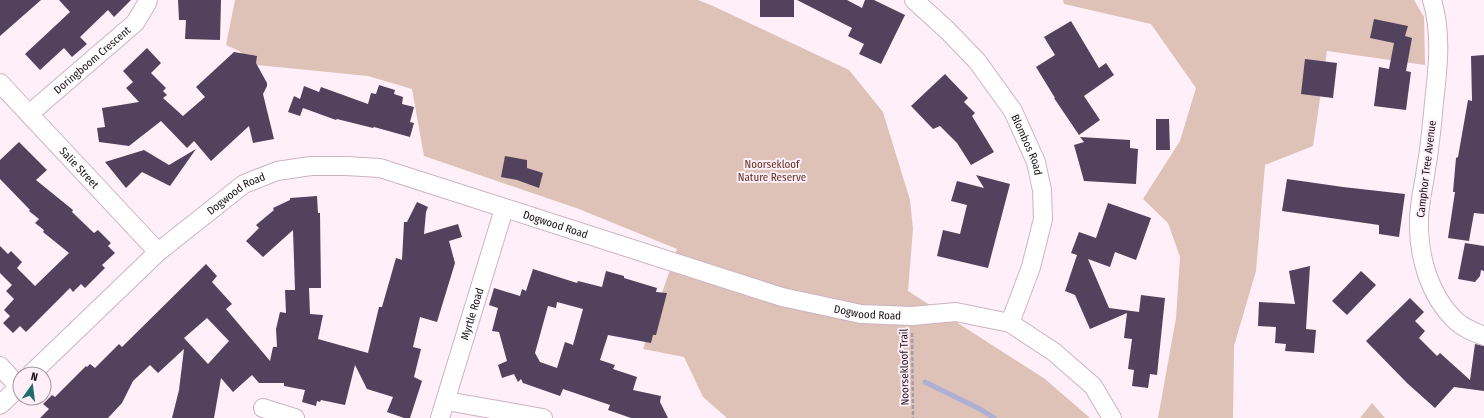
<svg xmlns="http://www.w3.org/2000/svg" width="1484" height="418" viewBox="0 0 1484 418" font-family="'Fira Sans Condensed',sans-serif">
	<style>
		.green { fill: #dec1b7 }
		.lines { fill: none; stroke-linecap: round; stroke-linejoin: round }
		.stream { stroke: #adb0d2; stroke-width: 5 }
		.building { fill: #52425d; fill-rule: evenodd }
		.street-casing { stroke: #cdb3c2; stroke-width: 20 }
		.path { stroke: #a99ba3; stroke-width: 2.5; stroke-dasharray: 4 2; stroke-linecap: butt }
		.street { stroke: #fff; stroke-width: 18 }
		.labels { text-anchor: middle; stroke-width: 4; stroke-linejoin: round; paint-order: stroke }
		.street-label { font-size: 11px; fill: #191015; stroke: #ffeff8 }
		.park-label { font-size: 11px; fill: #63311f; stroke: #ffeff8 }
	</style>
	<rect width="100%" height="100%" fill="#ffeff8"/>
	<path class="green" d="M235 0H698L713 6 849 70 883 112 910 200 913 229 908 291 1045 379 1090 418H727L703 397 684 357 643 349 677 249 579 209 424 156 412 89 368 76 257 65 239 51 226 45Z
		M1063 0H1414L1424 17 1425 65 1327 51 1313 146 1265 165 1256 271 1234 346 1233 418H1158L1176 318 1180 257 1168 223 1143 199 1180 141 1196 88 1151 24 1064 4Z
		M1372 403 1385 418H1360Z"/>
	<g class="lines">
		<path class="stream" d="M925 382 980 409 994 418"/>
	</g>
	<path class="building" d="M0 0H41L0 36Z
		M59 0H131L114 17 108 10 80 37 87 44 72 57 64 48 40 70 25 54 70 12Z
		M178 0H221L220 40 185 39 186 20H179Z
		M760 0H794V17H760Z
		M797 0H847L862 8 865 0H874L905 15 881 64 859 54 864 44 848 36 852 28Z
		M1374 19 1408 26 1405 36 1412 38 1406 71 1411 72 1406 110 1374 106 1379 67 1389 69 1394 43 1370 38Z
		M1071 21 1099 68 1106 63 1114 75 1084 96 1100 120 1079 135 1054 98H1055L1036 67 1055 55 1044 37Z
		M147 48 161 63 151 73 166 88 163 91 167 95 163 98 183 116 205 97 196 87 234 52 257 56 256 63 267 83V86L263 94 274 139 253 143 249 126 211 161 194 141 187 148 161 121 129 146 99 142 97 128 105 127 102 108 139 102 126 88 133 82 123 71Z
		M1484 55V214L1474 213 1469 241 1448 238 1455 192H1453L1456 158 1458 157 1468 100 1472 101 1471 56Z
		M1305 59 1337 63 1333 98 1301 94Z
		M945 74 968 98 964 102 975 113 972 116 994 152 971 165 957 143 940 126 933 129 911 106Z
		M379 85 395 90 394 94 403 97 402 104 414 107 410 122 414 123 410 137 374 127 373 128 337 119 336 120 303 108 300 116 288 112 294 96 300 99 304 86 319 92 321 87 368 104 371 93 376 94Z
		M1156 119H1169L1170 150H1156Z
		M1080 137 1130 140V148L1138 149 1136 184 1084 181 1074 145 1084 142Z
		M19 142 47 170 36 180 73 210 72 212 94 233 98 230 111 243 108 246 115 253 102 265 105 268 85 288 81 284 73 292 70 288 26 332 20 326 13 333 3 323 10 316 4 310 14 299 6 291 12 285 0 273V246L8 254 11 251 22 262 17 268 35 286 69 253 43 232 44 230 35 223 39 219 29 211 30 210 0 179V160Z
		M196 149 170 186 142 172 126 188 105 162 144 150 169 165Z
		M505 156 527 160V168L543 173 539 188 517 180 501 177Z
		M976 175 1010 184 988 268 937 256 943 230 960 234 967 205 951 201 957 181 984 188Z
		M1287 179 1343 187 1405 194 1399 237 1379 234V225L1282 211Z
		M317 196 318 213H320L321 288H309L310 314 323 315 318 339 368 353 379 307H382L396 258 402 260 404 222H407L417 202 428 207 426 212 424 234 458 224 462 237 449 241 455 263 437 322 420 317 413 347 421 349 414 377 422 381 410 418H404L387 412 393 397 367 389 355 365 345 405 321 400 320 402 317 401 316 406 302 402 305 390 284 386V383H259L252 375 233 392 221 378 214 418H172L179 390 184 349 158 373 150 365 133 381 122 403 108 418H40L49 409 43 404 52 395 55 397 86 366 87 367 90 364 95 368 119 344 122 347 206 264 217 276 212 282 232 304 226 309 270 361 273 347H277L276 329 280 312 286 313 285 290H295L293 230 263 257 246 241 259 228 256 225 274 210 273 208 290 200V198ZM207 318 229 341 208 364 184 338Z
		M1108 203 1151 218 1136 260 1115 252 1110 267 1088 259 1109 308 1139 312 1141 295 1165 298 1157 375 1150 374 1148 388 1132 386 1134 370 1128 369 1132 339 1124 338 1127 313 1090 329 1075 295 1065 291 1077 255 1071 253 1079 232 1096 238Z
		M1465 243 1484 246V271L1481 270 1480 276 1475 282 1458 279Z
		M1310 266 1306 329 1316 330 1314 353 1285 351 1286 344 1275 343 1276 327 1258 326 1259 302 1295 304 1289 271Z
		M533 269 577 283 578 281 602 287 606 271 624 276V278L657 288 656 292 667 293 656 335H653L651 343 608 335 600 360 615 365 613 369 637 377 633 390 661 396 660 402 668 418H631L608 410 610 405 563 389 560 396 523 383 521 379 518 382 514 374 502 378 498 365 507 361 499 332 492 331 498 308 489 305 494 288 520 296 522 289 526 291ZM557 302 583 309 573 345 565 342 557 368 540 362 535 353 548 306 556 308Z
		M1361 271 1376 285 1347 315 1332 301Z
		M1410 298 1424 312 1415 321 1425 331 1419 338 1437 356 1440 353 1470 380 1475 344 1484 346V391L1454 387 1435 408 1407 383 1366 341Z"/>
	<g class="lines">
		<g class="street-casing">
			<g id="street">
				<path id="s1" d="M914 0 947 30 977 61 1013 111 1036 162 1042 190 1043 219 1031 267 1010 323"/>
				<path d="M1432 0C1442 33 1438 68 1434 102 1432 125 1430 147 1426 169 1424 185 1419 203 1419 220 1418 255 1429 295 1455 320 1463 328 1474 332 1484 336"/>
				<path id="s2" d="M0 83 158 252"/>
				<path id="s3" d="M29 114 135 23 147 3 148 0"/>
				<path d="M0 366 19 387"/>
				<path id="s4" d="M31 374 158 252 244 184 277 171 311 166H346L380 168 782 297 861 314 912 316 956 312 1010 323 1054 352 1093 386 1112 418"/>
				<path d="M446 401 543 418"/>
				<path d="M0 405 20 386"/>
				<path d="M263 408 295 418"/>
				<path id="s5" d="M440 418 504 209"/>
			</g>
		</g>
		<path class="path" d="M912 333 913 418"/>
		<use href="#street" class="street"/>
	</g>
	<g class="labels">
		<g class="street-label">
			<text dy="4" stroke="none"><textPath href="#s3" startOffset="83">Doringboom Crescent</textPath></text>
			<text dy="4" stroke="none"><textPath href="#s1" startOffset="186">Blombos Road</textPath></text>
			<text dy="4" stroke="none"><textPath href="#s2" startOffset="116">Salie Street</textPath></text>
			<text transform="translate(1426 169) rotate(-83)" y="4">Camphor Tree Avenue</text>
			<text dy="4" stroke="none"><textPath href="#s4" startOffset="274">Dogwood Road</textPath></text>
			<text dy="4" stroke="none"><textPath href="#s4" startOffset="609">Dogwood Road</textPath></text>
			<text dy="4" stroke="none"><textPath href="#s4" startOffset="934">Dogwood Road</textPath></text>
			<text dy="4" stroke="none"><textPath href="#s5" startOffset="109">Myrtle Road</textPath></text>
			<text transform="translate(904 367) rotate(-91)" y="4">Noorsekloof Trail</text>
		</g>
		<g class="park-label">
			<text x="772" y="168">Noorsekloof<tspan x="772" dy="13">Nature Reserve</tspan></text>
		</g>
	</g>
	<g transform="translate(32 386) rotate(14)"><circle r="19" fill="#ffeff8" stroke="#a3969d"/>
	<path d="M0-3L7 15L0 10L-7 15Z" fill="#216d6b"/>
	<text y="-6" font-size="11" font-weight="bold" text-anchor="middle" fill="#191015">N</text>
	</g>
</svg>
